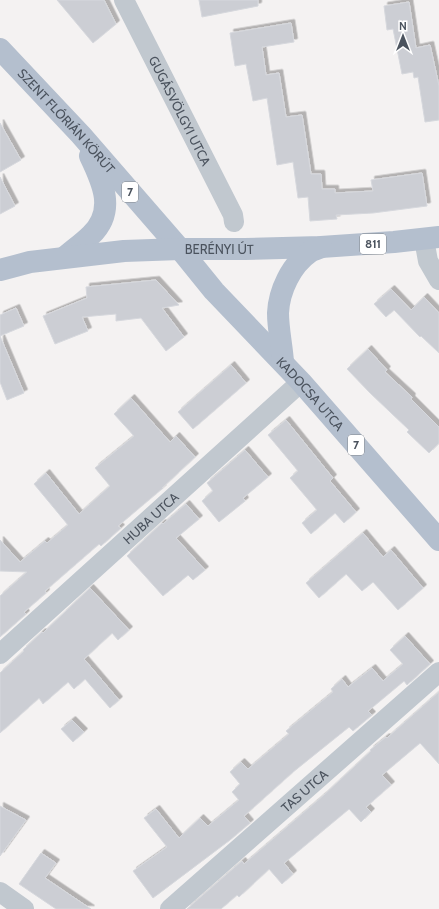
<svg xmlns="http://www.w3.org/2000/svg" width="439" height="909" viewBox="0 0 439 909" font-family="Cabin,sans-serif">
	<style>
		.building { fill: #ccced4; stroke: #d6d8dd; filter: url(#shadow) }
		.lines { fill: none; stroke-linecap: round; stroke-linejoin: round }
		.minor { stroke: #c1c8cf; stroke-width: 20 }
		.major { stroke: #b4bfce; stroke-width: 22 }
		.labels { text-anchor: middle; stroke-width: 3; stroke-linejoin: round; paint-order: stroke }
		.shield { fill: #fff; stroke: #81878e; stroke-width: 1 }
		.shield-label { font-size: 12px; font-weight: bold; fill: #4b535e }
		.street-label { font-size: 13px; fill: #4b535e; stroke: #fff }
	</style>
	<defs>
		<filter id="shadow"><feDropShadow dx="3.5" dy="-3.5" stdDeviation="0" flood-color="#0004"/></filter>
	</defs>
	<rect width="100%" height="100%" fill="#f4f2f2"/>
	<path class="building" d="M57 0H104L116 24 93 43Z
		M199 0H258V6L202 17Z
		M409 2 416 48 430 45 439 86V120L425 122 418 77 414 78 413 72 402 74 393 29 387 30 384 6Z
		M291 23 294 42 262 47 266 75 279 73 286 117 302 115 311 174H321L322 189H335V193L373 191 371 180 422 173 427 206 373 213 336 215 337 219 310 221 308 197 298 198 293 162 277 165 267 98 253 101 246 64 235 66 230 33Z
		M0 123 21 160 0 172Z
		M0 177 15 206 0 214Z
		M156 280 179 305 162 308 184 337 166 351 141 318 116 321V314L82 317 88 331 55 344 43 316 87 298 86 287Z
		M391 289 411 310 424 297 439 313V353L421 336 420 337 394 310 386 317 374 304Z
		M16 308 24 326 0 336 24 393 7 400 0 382V315Z
		M368 349 387 370 385 372 412 397 411 399 439 427V443L429 453 407 432 409 430 370 393 347 369Z
		M231 365 246 383 193 429 178 412Z
		M131 398 170 442 176 436 195 457 162 488H163L118 526 121 528 101 546 99 544 45 591 46 593 24 612 26 614 0 637V596L27 572 0 571V540L20 562 45 541 47 543 68 525 34 484 46 473 79 514 110 486 95 468 134 436 114 414Z
		M286 420 333 478 330 481 356 512 344 523 335 513 311 534 302 523 317 510 290 478 298 471 268 435Z
		M245 450 268 477 243 498 245 501 219 522 202 501 213 491 207 483Z
		M186 504 199 519 176 538 205 570 193 580 188 575 163 596 127 556 162 523 163 524Z
		M363 533 383 557 391 550 423 588 398 610 373 582 362 591 346 574 319 598 306 583Z
		M90 588 129 630 118 640 112 633 84 659 119 700 110 708 85 679 74 689 68 682 43 704 39 698 0 733V673L24 651 23 650 42 632 43 633Z
		M405 636 430 664 407 685 404 681 368 711 372 715 353 731 349 727 293 772 244 816 250 823 230 840 153 898 133 871 167 847 144 818 156 809 179 838 200 818 208 826 239 800 232 792 240 784 230 772 241 762 248 769 289 734 286 731 333 692 331 689 342 679 348 687 372 668 383 681 403 664 390 650Z
		M439 692V764L420 743 382 775 391 785 366 807 371 812 361 822 349 809 284 863 293 874 282 884 269 869 239 897 237 895 221 909H187L242 861 244 864 324 795 371 751 370 750 386 737 387 738Z
		M72 720 84 732 73 742 61 729Z
		M0 806 26 820 0 856Z
		M41 853 56 863 45 878 91 909H56L19 884Z"/>
	<g class="lines">
		<g class="minor">
			<path id="s1" d="M124 0 233 215 234 222"/>
			<path d="M424 239 428 261 439 280"/>
			<path id="s2" d="M0 654 301 382"/>
			<path d="M0 892 24 909"/>
			<path id="s3" d="M170 909 439 672"/>
		</g>
		<g class="major">
			<path id="s4" d="M0 49 81 135 180 249 214 291 301 382 439 540"/>
			<path d="M65 257C73 250 83 243 91 235 116 211 103 183 90 156"/>
			<path id="s5" d="M0 270 30 262 124 251 180 249H245L321 247 394 242 439 237"/>
			<path d="M283 362C282 346 278 329 278 313 279 291 291 265 310 252 313 250 318 249 321 247"/>
		</g>
	</g>
	<g class="labels">
		<g class="shield">
			<rect x="122" y="182" width="16" height="20" rx="3"/>
			<rect x="360" y="234" width="26" height="20" rx="3"/>
			<rect x="348" y="435" width="16" height="20" rx="3"/>
		</g>
		<g class="shield-label">
			<text x="130" y="196">7</text>
			<text x="373" y="248">811</text>
			<text x="356" y="449">7</text>
		</g>
		<g class="street-label">
			<text dy="5" stroke="none"><textPath href="#s1" startOffset="124">GUGÁSVÖLGYI UTCA</textPath></text>
			<text dy="5" stroke="none"><textPath href="#s4" startOffset="98">SZENT FLÓRIÁN KÖRÚT</textPath></text>
			<text dy="5" stroke="none"><textPath href="#s5" startOffset="221">BERÉNYI ÚT</textPath></text>
			<text dy="5" stroke="none"><textPath href="#s4" startOffset="464">KADOCSA UTCA</textPath></text>
			<text dy="5" stroke="none"><textPath href="#s2" startOffset="203">HUBA UTCA</textPath></text>
			<text dy="5" stroke="none"><textPath href="#s3" startOffset="179">TAS UTCA</textPath></text>
		</g>
	</g>
	<g transform="translate(403 36)" stroke="#ffffff" stroke-width="3" paint-order="stroke">
	<path d="M0-3L7 15L0 10L-7 15Z" fill="#4b535e"/>
	<text y="-6" font-size="11" font-weight="bold" text-anchor="middle" fill="#4b535e">N</text>
	</g>
</svg>
